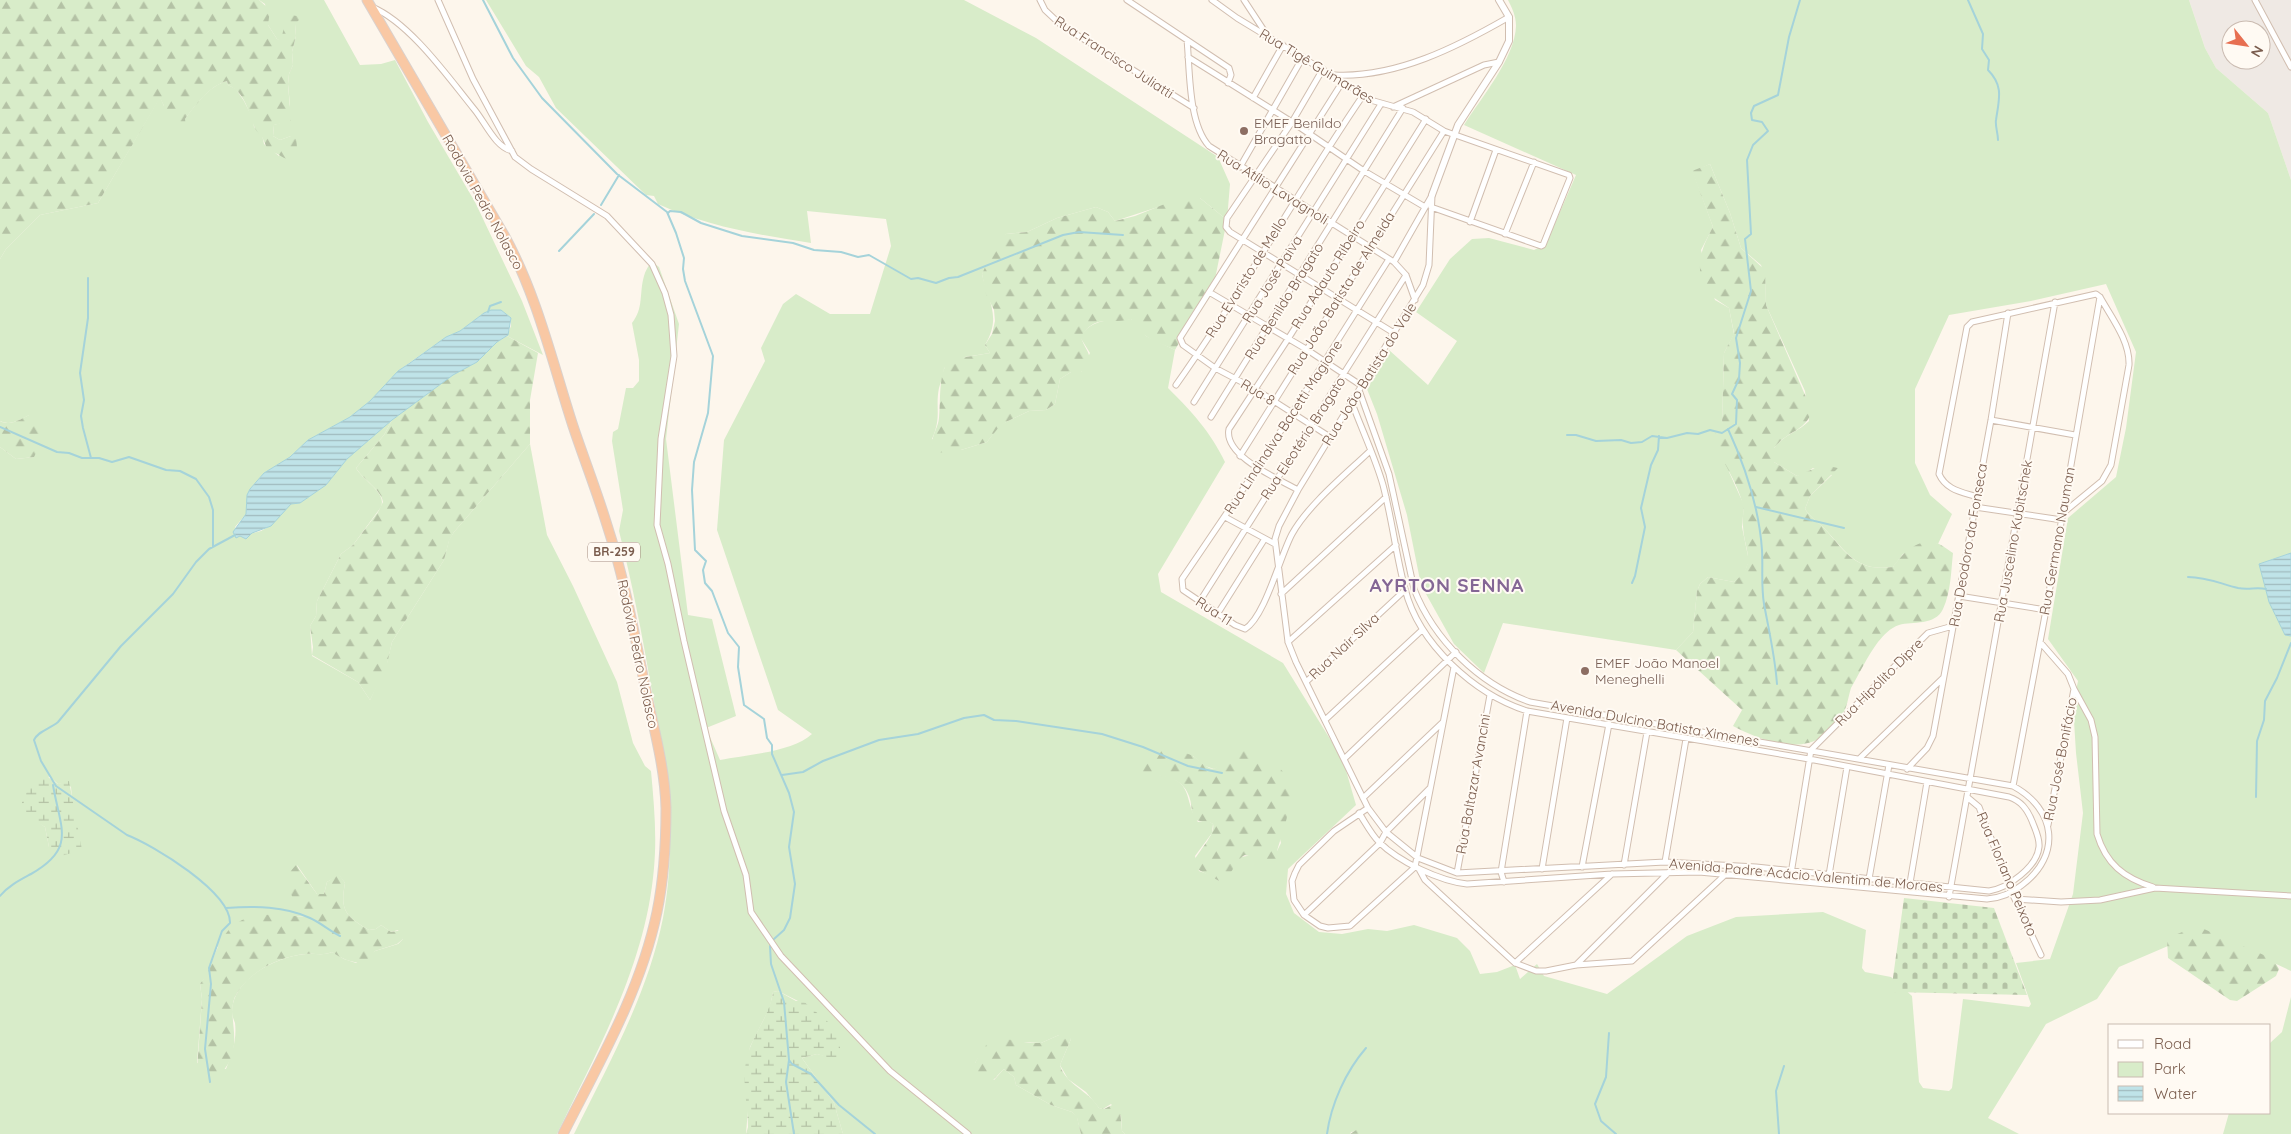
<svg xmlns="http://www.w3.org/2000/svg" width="2291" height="1134" viewBox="0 0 2291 1134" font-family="Quicksand,sans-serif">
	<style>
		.industrial { fill: #efe9e4; fill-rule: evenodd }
		.green { fill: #d8ecc9; fill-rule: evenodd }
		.forest { fill: url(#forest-firs) }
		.wetland { fill: url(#wetland-marsh) }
		.cemetery { fill: url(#cemetery-stones) }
		.water { fill: url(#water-rules); stroke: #a5d3da }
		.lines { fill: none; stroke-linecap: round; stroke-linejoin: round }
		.stream { stroke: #a5d3da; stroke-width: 2 }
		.minor-casing { stroke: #d1beb0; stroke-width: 7 }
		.tertiary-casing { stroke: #d1beb0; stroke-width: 8 }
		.trunk-casing { stroke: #dad1cd; stroke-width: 11 }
		.minor { stroke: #fff; stroke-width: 5 }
		.tertiary { stroke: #fff; stroke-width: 6 }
		.trunk { stroke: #f9c8a4; stroke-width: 9 }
		.education-dot { fill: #8d6e63; stroke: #fffaf3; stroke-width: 2 }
		.labels { text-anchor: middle; stroke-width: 4; stroke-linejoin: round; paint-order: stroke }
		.shield { fill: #fffaf3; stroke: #a28b7f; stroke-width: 1 }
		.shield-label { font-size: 12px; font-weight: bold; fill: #7a5c4d }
		.street-label { font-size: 14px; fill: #7a5c4d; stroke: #fffaf3 }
		.education-label { font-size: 14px; fill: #785e54; stroke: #fffaf3; text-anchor: start }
		.district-label { font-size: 19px; font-weight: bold; letter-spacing: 1px; fill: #846695; stroke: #fffaf3 }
	</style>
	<defs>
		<pattern id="forest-firs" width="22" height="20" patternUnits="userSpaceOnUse" patternTransform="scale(1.25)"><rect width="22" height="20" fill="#d8ecc9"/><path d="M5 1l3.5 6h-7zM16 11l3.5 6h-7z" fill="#b4c2a5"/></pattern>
		<pattern id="wetland-marsh" width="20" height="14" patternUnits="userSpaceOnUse" patternTransform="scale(1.25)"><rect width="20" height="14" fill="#d8ecc9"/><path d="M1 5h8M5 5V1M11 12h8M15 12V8" fill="none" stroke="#b4c2a5"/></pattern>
		<pattern id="cemetery-stones" width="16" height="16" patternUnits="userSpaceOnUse" patternTransform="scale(1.25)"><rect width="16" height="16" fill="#d8ecc9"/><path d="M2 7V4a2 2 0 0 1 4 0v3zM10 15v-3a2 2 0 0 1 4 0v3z" fill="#b4c2a5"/></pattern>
		<pattern id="water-rules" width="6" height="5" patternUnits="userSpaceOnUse" patternTransform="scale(1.25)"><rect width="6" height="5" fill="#bfe3e8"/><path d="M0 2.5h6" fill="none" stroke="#a0bbbe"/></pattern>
	</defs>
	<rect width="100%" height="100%" fill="#fdf6ec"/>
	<path class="industrial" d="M2189 0H2291V180L2268 113 2216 68 2205 48ZM2231 30H2261V60H2231Z"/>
	<path class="green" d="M259 0H324L360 65 381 64 395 60 428 122 475 202 522 301 543 355 507 336 511 326V318L501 310 484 313 460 331 446 337 398 371 370 401 350 417 308 440 290 457 264 473 250 489 246 514 235 527 240 536 261 531 270 526 286 508 291 504 300 503 326 485 347 459 392 420 384 435 356 468C363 481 387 492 381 507L353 545 341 554 317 601 316 616 310 626 312 656 358 682 370 700 387 663 392 642 444 560 449 540 454 532 530 444 547 535 573 586 617 682 633 743 645 766 651 771C654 804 657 835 654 868 646 964 598 1049 557 1134H0V447L16 459 34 457 29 415C20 420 10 426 0 421V259L6 249 40 215 98 203 160 97 164 106 185 119C196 104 209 86 227 81L228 85 236 89 244 101 253 119 254 127 262 135 264 144 279 156 291 136 280 140 273 136 274 125 283 122 290 105 288 84 289 74 293 65 292 52 296 36 295 24 281 41 277 39 268 25 265 4ZM49 776 58 784 66 783 71 787 73 810 49 847 45 827 35 820ZM297 865 317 894H324L327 882 339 875 345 883C340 910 345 916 369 930L376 929 381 925 391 932 398 930 403 939 398 944 375 951 356 963 344 959 332 952C323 956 315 953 306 954 277 956 232 979 232 1012 232 1016 234 1020 235 1023 237 1040 232 1054 226 1069L197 1063 202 999 200 984 208 974 217 947 297 916 307 917Z
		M486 0H964L1036 38 1218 157 1230 184 1227 220 1200 198 1158 207 1115 221 1108 212 1096 207 1057 218 1027 232 1006 234 982 274C988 302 1002 316 985 345L990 353 965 357 944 368C944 376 941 381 939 388 935 408 942 416 932 439L961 450 987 442 999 426 1008 421 1029 411 1046 410 1055 404 1060 379 1071 372H1081L1090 353 1080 337C1092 318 1112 320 1131 319L1146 336 1175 350 1168 388C1192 412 1210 431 1225 462L1158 574 1161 592 1283 663 1343 760 1356 805 1288 869 1286 894 1294 913 1319 932 1342 934 1368 929 1387 931 1414 925 1457 938 1470 951 1480 974 1497 972 1515 965 1520 979 1537 964 1544 976 1607 994 1687 936 1736 917 1823 912 1866 930 1862 968 1865 972 1891 977 1912 996 1919 1082 1923 1088 1949 1091 1952 1088 1963 999 2029 1007 2031 1004 2016 963 2050 959 2073 894 2083 813 2076 753 2073 705 2078 681 2048 639 2068 518 2116 477 2126 428 2136 352 2106 284 2031 301 1949 315 1915 389V463L1930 495 1952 514 1938 544 1935 543 1903 554 1893 567C1855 572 1847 552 1824 528 1817 521 1810 517 1805 509L1810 496 1832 475 1813 468 1803 475 1797 476 1774 462V448C1785 434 1798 432 1809 421L1805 391 1766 305 1765 278 1761 265 1741 248 1730 213 1710 164 1693 172 1713 227 1701 250 1715 300 1729 308 1734 334 1724 353 1722 425 1729 472 1744 505 1742 527 1749 561 1744 574 1734 582 1708 577 1700 584 1697 591 1693 632 1676 650 1503 623 1484 673 1454 644 1421 585 1407 515 1377 414 1367 389 1389 350 1428 385 1457 341 1416 312 1450 259 1472 239 1489 238 1534 250 1546 244 1576 175 1464 125C1481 98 1515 58 1516 26 1516 16 1512 8 1508 0H2189L2205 48 2216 68 2268 113 2291 180V553L2260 564 2285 635 2291 636V971L2274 963 2167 940 2168 946 2119 967 2097 999 2046 1024 1988 1118 2019 1134H1370V1129L1351 1132 1350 1134H1125L1122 1131 1121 1116 1111 1104 1103 1109 1099 1108 1086 1092 1068 1079 1060 1065 1071 1039 1059 1035 1041 1043 1020 1042 978 1058 975 1063 994 1080 1004 1069 1014 1077 1016 1085 1051 1105 1072 1112 1077 1117 1081 1134H843L834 1103 802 1058 817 1054 830 1057 800 1002 778 991 773 992 770 1007 750 1047 745 1082 748 1109 746 1134H574C608 1065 648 994 663 918 678 840 666 763 651 686 642 634 632 582 619 531L623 510 612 441 613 432 618 429 626 388H633L639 381V360L632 323C644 308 639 293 644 276 645 271 649 266 651 261L659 267 679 324 666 439 688 615 712 619 736 716 706 728 720 760C745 755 793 752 812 734L778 710 717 530 724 440 765 361 761 348 783 304 796 294 830 314H870L891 246 886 219 807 211 811 243C759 235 706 226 658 204L654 196 646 195 556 108 539 77 526 66ZM1247 754 1249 760 1257 763 1262 762 1281 843 1277 851 1241 857 1219 881 1210 875 1199 871 1195 856 1212 833 1213 824 1207 820 1198 822C1183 801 1195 780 1159 775L1193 756 1205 766 1214 769Z
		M2291 997V1134H2223L2229 1113H2270V1043L2282 1032Z"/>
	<path class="forest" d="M0 0H259L270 10 268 25 277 39 281 40 285 23 291 15 297 16 300 19 295 24 296 36 292 52 293 65 289 74 288 84 291 121 274 125 273 136 280 140 291 136H296L297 148 293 161C284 160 278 152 270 152 266 147 265 143 262 137 261 134 256 132 255 128 248 112 246 93 228 85L227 81C209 86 196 105 185 119L186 127 180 130 173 126 163 114 164 106 160 98 98 203 40 215 6 249 0 259Z
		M1710 164 1730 213 1741 248 1765 270 1766 305 1812 411C1805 432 1788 430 1774 448V462L1797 476 1822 465 1838 468 1810 496 1805 509C1810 517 1817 521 1824 528 1846 552 1855 572 1893 567 1902 554 1917 538 1936 543 1941 544 1948 550 1953 553 1951 571 1951 592 1943 609 1935 626 1913 621 1899 625 1890 628 1884 635 1878 642 1868 655 1859 674 1851 688 1849 694 1848 701 1846 707 1823 760 1775 748 1733 726L1742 710 1676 650 1693 632 1697 591 1700 584 1708 577 1734 582C1758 563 1744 551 1743 526 1742 520 1744 513 1743 507 1742 491 1720 455 1711 440L1722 425 1724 353 1734 333 1729 308 1704 291C1696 264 1700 251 1713 227L1692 171Z
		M1187 195 1200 198 1227 220 1215 279 1175 350C1158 342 1139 337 1131 319 1111 325 1095 313 1081 337 1086 354 1097 355 1081 372H1071L1060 379 1055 404 1046 410 1029 411 1008 421 999 427 987 442 951 453 935 452C927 441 938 430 939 418 941 398 938 378 948 360L990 353 985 345 992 334 995 321 994 310 986 294 982 274 999 237 1006 234 1027 232 1057 218 1096 207 1108 212 1115 221 1135 216Z
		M507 336 538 353 530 400V444L454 532 449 541 444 560 392 642 386 669 370 700 358 682 312 655 313 647 310 626 316 616 317 601 341 554 353 545 378 512 383 502C381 489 363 480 356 468L384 435 392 420 453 375 477 362 497 342Z
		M33 413 42 424 40 445 34 457 16 459 0 447V421C11 427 22 418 33 413Z
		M1244 749C1258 772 1256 756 1272 763 1305 779 1284 826 1277 851L1281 858 1277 863 1245 855C1234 860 1232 880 1219 881 1210 875 1200 872 1192 865 1196 853 1216 835 1213 824 1206 819 1200 823 1194 819 1191 811 1192 804 1189 796 1182 776 1160 775 1142 775V761L1152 750C1164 749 1179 750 1191 755 1200 759 1204 768 1214 769L1220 765 1223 758Z
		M296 865 317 894H324L327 882 339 874 345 883C340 910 345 916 369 930L376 929 381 925 391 932 402 930 403 939 397 944 375 951 364 963C352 963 342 959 332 952 323 956 316 953 306 954 280 956 251 971 237 993 223 1014 248 1045 221 1073 217 1078 215 1080 209 1081L197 1070 202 999 200 984C209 973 211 962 217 949 235 907 268 914 306 917 297 905 285 891 288 874Z
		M2197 926 2273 959 2279 969 2276 976 2237 1001 2230 1000 2168 958 2167 940 2170 937Z
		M1059 1035H1067L1071 1039 1060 1065C1065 1084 1089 1091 1099 1108L1104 1109 1116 1103 1120 1110 1122 1131 1125 1134H1081L1077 1118 1072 1112 1051 1105 1016 1085 1014 1077 1004 1069 989 1084 974 1077C970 1064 982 1052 989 1041L1006 1039 1030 1043H1041Z
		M1361 1127 1371 1129 1370 1134H1350Z"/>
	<path class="wetland" d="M42 773 58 784 69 781 82 850 54 858 49 847 45 827C36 821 28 820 20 813 21 797 31 784 42 773Z
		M778 991 796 1001H803L834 1027 840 1046V1061L817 1054 802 1058 834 1103 843 1134H746L748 1127C748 1104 741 1080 747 1057 753 1034 770 1015 773 992Z"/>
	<path class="cemetery" d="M1904 898 1994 908 2027 995 1891 992Z"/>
	<path class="water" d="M491 310H501L511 318 508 335 497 342 477 362 453 375 392 420 347 459 326 485 300 503 291 504 271 526 252 533 246 539 240 536 236 538 233 532 246 514 247 495 250 489 264 473 290 457 308 440 350 417 370 401 398 371 410 363 446 337 460 331 484 313Z
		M2291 553V636L2285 635 2269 602 2259 564Z"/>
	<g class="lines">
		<path class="stream" d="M483 0 513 58 542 98 617 174 667 212 676 233 684 258 683 269 685 281 713 356 708 413 694 462 692 490 695 550 706 561 703 570 705 583 712 591 728 633 739 647 738 667 744 705 764 719 767 738 772 745V754L789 793 794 812 789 847 795 884 790 918 784 930 774 939
			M1968 0 1983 34 1982 49 1989 60 1988 70C2004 86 1999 99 1996 120 1995 126 1998 133 1998 140
			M601 205 619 175
			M668 213 670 211 681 212 701 223 742 236 793 243 814 250 841 252 858 257 869 255 911 279 918 278 936 283 949 278 958 277 1063 235 1079 232 1123 235
			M559 251 594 214
			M88 278V318L80 373 84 400 81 416 83 428 91 458
			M488 312 490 306 501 302
			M0 427 57 452 69 453 82 458H99L112 462 129 457 166 470 180 471 196 479 209 497 213 510V547
			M1728 429C1746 468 1759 507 1762 550 1763 568 1761 586 1764 604 1769 631 1775 656 1777 684
			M1567 435H1576L1596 441 1621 440 1631 443 1642 442 1652 436 1667 438 1687 433 1698 434 1710 430 1722 433 1736 424 1737 400 1732 394 1739 379 1740 363 1736 338 1751 291 1745 239 1751 234 1747 160 1753 145 1768 131 1762 122 1752 120 1751 113 1754 106 1778 95 1789 37 1800 0
			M1756 507 1844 528
			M2188 577C2207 577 2221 584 2238 588 2248 590 2257 587 2266 589
			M1632 583 1635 576 1645 527 1641 508 1651 465 1658 450 1659 436
			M782 775 803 772 823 761 879 740 918 734 964 718 984 715 994 720 1016 721 1102 734 1143 747 1188 766 1222 773
			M2256 797 2257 741 2264 720 2265 701 2277 678 2291 643
			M0 896C8 886 20 880 31 874 77 848 60 828 53 785
			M226 908C254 906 285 906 310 918 321 923 330 931 340 936
			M770 946 771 964 784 1002 789 1060 786 1082 794 1134
			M1609 1033 1606 1077 1595 1104 1601 1121 1616 1134
			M789 1060 792 1064 811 1074 839 1105 875 1134
			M210 1082 205 1049 211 984 209 968 222 931 230 923C231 892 153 845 127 835L56 786 41 761 34 740C38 731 50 729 58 722L121 646 173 594 196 562 209 549 235 535
			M1327 1134C1331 1104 1346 1071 1366 1048
			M1779 1134 1776 1091 1784 1066"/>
		<g class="minor-casing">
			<path id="minor" d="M438 0 473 79 515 157 531 169 607 216 652 264 665 293 671 315 674 356 661 439 657 525 668 564 684 641 724 811 746 875 751 912 781 956 890 1071 968 1134
				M1040 0 1045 10 1061 25 1194 108
				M1127 0 1229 68 1231 75 1228 83
				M1212 0 1237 18 1374 101 1413 112 1444 131 1569 175 1570 178 1543 245 1541 246 1431 207
				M1244 0 1265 32
				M2255 0 2291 67
				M372 7C410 23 448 77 474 109 485 122 495 147 512 151
				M1187 40C1190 70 1188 123 1209 146L1394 262 1406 275 1415 300
				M1188 57 1292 122 1364 171 1425 207
				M1323 69 1292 122 1227 218 1226 227 1230 232 1394 333
				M1335 75C1396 78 1457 47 1509 17
				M1253 98 1283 45
				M1393 107 1484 65 1499 62
				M1240 167 1303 57
				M1470 222 1496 150
				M1505 234 1534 162
				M1394 262 1431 197
				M1209 292 1306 349 1362 386
				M1176 385C1243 291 1299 189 1364 94
				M1194 402 1381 104
				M1352 403C1362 430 1375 457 1383 485 1392 519 1396 555 1405 589 1419 644 1474 694 1527 711L1809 759 2009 797C2021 801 2027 809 2032 821 2035 829 2040 838 2039 847 2037 867 2008 888 1989 891L1756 867 1665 862 1457 873 1418 858 1386 832 1368 808 1296 662 1288 642 1275 539 1279 526 1298 490 1423 285 1429 265 1432 195
				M1211 417 1403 108
				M1991 420 2075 435
				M1330 437 1255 389 1215 368 1183 345 1180 338 1343 81
				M1370 451C1346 474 1308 505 1292 534 1280 556 1265 617 1245 629L1235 625 1183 590 1182 579 1258 467 1389 259
				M1240 456 1444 131
				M1298 490C1279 479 1223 456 1229 429L1288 339 1426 119
				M1977 497C1962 492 1946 490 1939 474L1967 327 1972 322 2096 294 2100 297C2111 317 2130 341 2129 365L2111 465 2102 481 2063 513
				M1975 507 2062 520
				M1225 517 1275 544
				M1281 594 1386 497
				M1959 596 2046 610
				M1200 601 1406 275
				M1218 613 1264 540
				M1288 642 1396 545
				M2040 642 2068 674 2074 689 2048 825
				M1306 682 1405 590
				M2074 689 2091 720 2095 737 2097 834C2106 864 2124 878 2153 887
				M1325 720 1422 630
				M1344 759 1456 652
				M1859 759 1943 678
				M1907 769 1927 748 1933 736 1991 420 2008 313
				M2013 786 2046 610 2100 297
				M1967 797 1979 807 2012 893 2041 955
				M1363 798 1443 722
				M1368 808 1334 831 1299 865 1295 873 1292 881 1294 900 1304 915 1320 926 1328 928 1350 926 1415 867 1454 667
				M1359 813C1365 822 1371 834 1379 842 1399 862 1440 881 1467 884L1612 874 1699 872 1987 899C2001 898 2011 894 2022 885 2062 855 2056 809 2013 786L1530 702C1479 684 1434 640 1414 589L1389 474 1359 390
				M1665 862 1686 739
				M1624 865 1647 732
				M1582 867 1609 724
				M1419 869 1425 880 1515 963 1536 971H1546L1576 965 1632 961 1726 874
				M1542 869 1567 718
				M1457 873 1490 695
				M1829 875 1847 767
				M1869 879 1889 765
				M1790 880 1811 750 1928 633 1953 626
				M1504 882 1501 872 1527 711
				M1910 883 1927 782
				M1949 897 2055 302
				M2015 899 2061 902 2100 900 2155 888 2291 896
				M1304 915 1380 843 1386 832 1430 788
				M1515 963 1612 874
				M1576 965 1669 872"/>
		</g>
		<g class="tertiary-casing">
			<path id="tertiary" d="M1432 195 1458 125 1499 62 1509 41V17L1499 0"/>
		</g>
		<g class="trunk-casing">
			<path id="trunk" d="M367 0 504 235C537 295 552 361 573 426 584 459 597 492 607 525 624 577 634 632 645 686 653 726 665 767 666 808 666 842 664 878 657 912 641 990 599 1063 563 1134"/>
		</g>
		<use href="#minor" class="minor"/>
		<use href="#tertiary" class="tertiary"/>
		<use href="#trunk" class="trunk"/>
	</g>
	<g class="education-dot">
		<circle cx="1244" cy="131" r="5"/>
		<circle cx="1585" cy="671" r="5"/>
	</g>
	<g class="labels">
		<rect class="shield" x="588" y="542.5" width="52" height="19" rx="4"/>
		<g class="shield-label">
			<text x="614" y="556">BR-259</text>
		</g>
		<g class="street-label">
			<text transform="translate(1114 57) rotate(33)" y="5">Rua Francisco Juliatti</text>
			<text transform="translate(1317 66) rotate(31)" y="5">Rua Tigê Guimarães</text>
			<text transform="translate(1273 187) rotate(32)" y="5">Rua Atílio Lavagnoli</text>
			<text transform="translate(483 202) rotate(61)" y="5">Rodovia Pedro Nolasco</text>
			<text transform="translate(1328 274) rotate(-58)" y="5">Rua Adauto Ribeiro</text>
			<text transform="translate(1246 277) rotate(-58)" y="5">Rua Evaristo de Mello</text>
			<text transform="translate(1272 279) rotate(-58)" y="5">Rua José Paiva</text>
			<text transform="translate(1341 293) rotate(-58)" y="5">Rua João Batista de Almeida</text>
			<text transform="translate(1284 301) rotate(-58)" y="5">Rua Benildo Bragato</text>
			<text transform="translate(1369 374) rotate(-58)" y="5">Rua João Batista do Vale</text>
			<text transform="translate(1258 392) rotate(31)" y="5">Rua 8</text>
			<text transform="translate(1283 427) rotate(-57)" y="5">Rua Lindinalva Bacetti Magione</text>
			<text transform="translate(1303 438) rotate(-57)" y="5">Rua Eleotério Bragato</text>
			<text transform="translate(2013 541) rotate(-80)" y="5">Rua Juscelino Kubitschek</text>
			<text transform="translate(2057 541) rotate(-80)" y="5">Rua Germano Nauman</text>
			<text transform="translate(1968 545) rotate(-80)" y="5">Rua Deodoro da Fonseca</text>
			<text transform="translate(1214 611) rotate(33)" y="5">Rua 11</text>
			<text transform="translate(1344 646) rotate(-43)" y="5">Rua Nair Silva</text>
			<text transform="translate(638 654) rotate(78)" y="5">Rodovia Pedro Nolasco</text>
			<text transform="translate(1879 682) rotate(-45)" y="5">Rua Hipólito Dipre</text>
			<text transform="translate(1655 723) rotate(10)" y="5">Avenida Dulcino Batista Ximenes</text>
			<text transform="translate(2060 759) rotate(-79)" y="5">Rua José Bonifácio</text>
			<text transform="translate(1473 784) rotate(-80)" y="5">Rua Baltazar Avancini</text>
			<text transform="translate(2007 874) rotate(67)" y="5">Rua Floriano Peixoto</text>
			<text transform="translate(1806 875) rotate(5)" y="5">Avenida Padre Acácio Valentim de Moraes</text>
		</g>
		<g class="education-label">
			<text x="1254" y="128">EMEF Benildo<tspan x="1254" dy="16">Bragatto</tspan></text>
			<text x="1595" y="668">EMEF João Manoel<tspan x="1595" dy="16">Meneghelli</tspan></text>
		</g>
		<g class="district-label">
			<text x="1447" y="592">AYRTON SENNA</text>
		</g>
	</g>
	<rect x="2108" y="1024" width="162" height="90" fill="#fffaf3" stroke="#cabbb1"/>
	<rect x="2118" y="1040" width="25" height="8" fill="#ffffff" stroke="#cabbb1"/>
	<text x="2154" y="1049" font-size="15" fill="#7a5c4d">Road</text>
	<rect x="2118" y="1062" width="25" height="15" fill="#d8ecc9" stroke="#cabbb1"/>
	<text x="2154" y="1074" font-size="15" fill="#7a5c4d">Park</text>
	<rect x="2118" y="1086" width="25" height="15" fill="url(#water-rules)" stroke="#cabbb1"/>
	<text x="2154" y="1099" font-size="15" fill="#7a5c4d">Water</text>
	<g transform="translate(2246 45) rotate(120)"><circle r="24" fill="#fffaf3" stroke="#cabbb1"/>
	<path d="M0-4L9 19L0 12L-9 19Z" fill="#e76f51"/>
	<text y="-8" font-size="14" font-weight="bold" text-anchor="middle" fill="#7a5c4d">N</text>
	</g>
</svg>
